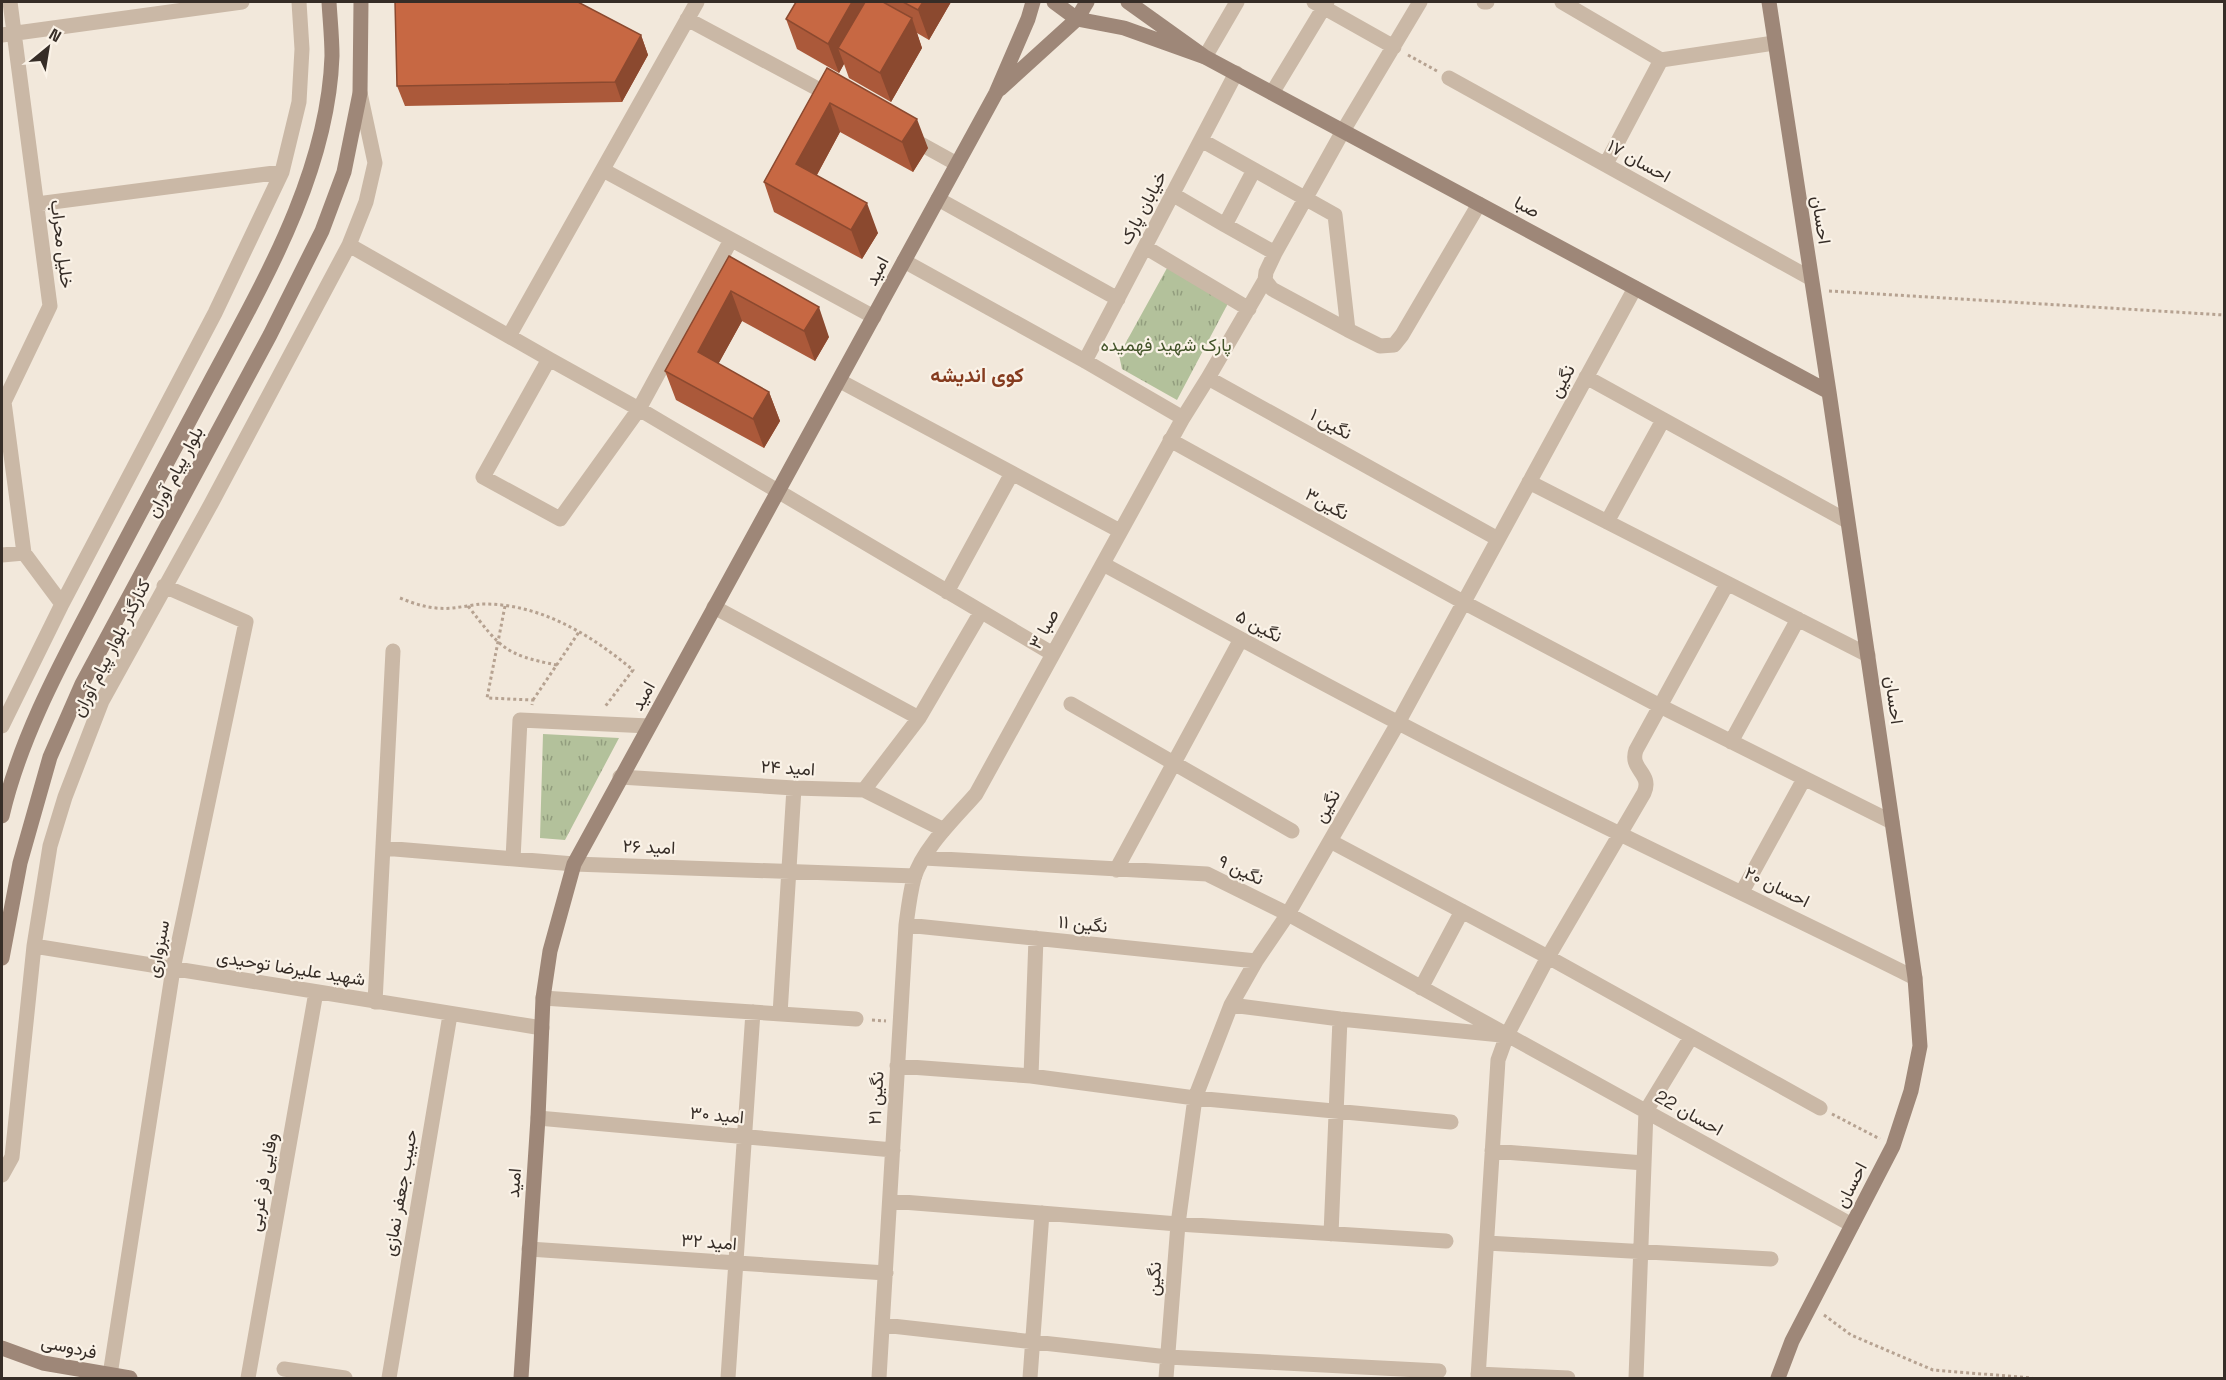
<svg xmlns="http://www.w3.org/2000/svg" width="2226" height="1380" viewBox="0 0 2226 1380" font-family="'Space Grotesk',Vazirmatn,sans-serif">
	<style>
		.grass { fill: url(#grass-tufts) }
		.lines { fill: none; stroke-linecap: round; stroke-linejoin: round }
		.path { stroke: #b6a291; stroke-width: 3; stroke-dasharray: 3 3; stroke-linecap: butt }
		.street { stroke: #cab8a6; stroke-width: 15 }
		.secondary { stroke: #9e8778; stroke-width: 15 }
		.wall { fill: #ab593a }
		.shaded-wall { fill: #8b492f }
		.building { fill: #c76843; stroke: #8b492f; stroke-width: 1.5 }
		.labels { text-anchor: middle; stroke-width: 4.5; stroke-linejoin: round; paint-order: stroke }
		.street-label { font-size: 18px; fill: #362d27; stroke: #faf2e7 }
		.park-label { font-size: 18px; fill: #44552b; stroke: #faf2e7 }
		.neighbourhood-label { font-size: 20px; font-weight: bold; fill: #863c1f; stroke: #faf2e7 }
	</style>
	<defs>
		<pattern id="grass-tufts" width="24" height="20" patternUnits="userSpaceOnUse" patternTransform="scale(1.5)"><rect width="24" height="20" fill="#b3c19b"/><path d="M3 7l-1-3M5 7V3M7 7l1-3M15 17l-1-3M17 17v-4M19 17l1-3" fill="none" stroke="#929d7e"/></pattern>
	</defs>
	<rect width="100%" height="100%" fill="#f2e8db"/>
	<path class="grass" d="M1172 259 1234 292 1177 400 1122 369 1119 355Z
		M543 734 619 738 565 840 540 838Z"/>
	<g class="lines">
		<path class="path" d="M1408 55 1437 71
			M1829 291 2224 315
			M400 598C417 605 434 610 453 608 462 607 472 605 481 604 539 603 590 634 633 670L604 708
			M468 606C500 647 504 655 557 665
			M505 606 487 698 533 700 532 705
			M533 700 579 632
			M872 1020 886 1021
			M1832 1114 1880 1139
			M1824 1315 1851 1335 1933 1370 2032 1378"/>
		<path class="street" d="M10 2 50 306 4 402 24 553 62 604
			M1314 2 1394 47
			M1484 2H1487
			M1562 2 1661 60 1774 43
			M687 19 833 97
			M2 35 242 2
			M1205 57 1237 2
			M1449 78 1810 278
			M1272 93 1327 2
			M910 138 957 164
			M1201 140 1335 215 1348 330 1380 346 1394 345 1402 335 1479 204
			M1606 164 1661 60
			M603 170 874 317
			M1172 194 1225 225 1254 170
			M938 199 1118 299
			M37 204 282 172
			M1225 225 1275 253 1343 131 1420 2
			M349 245 549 359 483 477 560 519 639 409 1053 654
			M1145 247 1249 309
			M1275 253 1266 272 1265 280 1272 289 1348 330
			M904 261 1085 361 1183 418
			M509 336 697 2
			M549 359 639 409 731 240
			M1085 361 1236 73
			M1586 377 1847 521
			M1208 378 1265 280
			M840 381 1120 531
			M1170 440 1465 603 1660 706 1892 822
			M1529 482 1868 655
			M1607 522 1663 420
			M2 555 24 553
			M1103 564C1201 617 1298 671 1397 722 1568 812 1743 892 1915 978
			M947 592 1012 473
			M714 607 919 718
			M1071 704 1292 831
			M2 726 62 604 215 313 282 172 299 102 302 49 299 2
			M1731 742 1798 619
			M620 777 794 788 864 790 944 830
			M864 790 919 718 981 612
			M1330 841 1548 957 1820 1108
			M383 848 574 864 915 876
			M924 858 1207 874 1288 914 1852 1225
			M513 859 520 720 649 726
			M1116 870 1241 639
			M1742 892 1804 779
			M906 925 1256 961
			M34 946 542 1028
			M1421 988 1462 911
			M543 998 856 1019
			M375 1002 393 651
			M1231 1005 1340 1019 1501 1035
			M780 1014 794 788
			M897 1066 1031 1076 1195 1098 1451 1122
			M1031 1076 1036 938
			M538 1118 893 1150
			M1492 1151 1644 1163
			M2 1175 12 1157 34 946 50 846 65 797 102 701 211 504 349 245 366 202 375 163 360 93
			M890 1201 1178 1224 1446 1241
			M1331 1234 1340 1019
			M1487 1243 1771 1259
			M529 1249 886 1273
			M883 1325 1168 1357 1439 1371
			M284 1369 345 1378
			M1478 1374 1568 1378
			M110 1375 173 969 246 622 164 586
			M248 1378 316 992
			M389 1378 450 1015
			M728 1378 753 1012
			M879 1378 906 925C908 910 910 893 914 878 923 848 956 817 976 794L1183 418 1208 378 1498 539
			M1030 1378 1042 1213
			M1166 1378 1178 1224 1195 1098 1231 1005 1256 961 1288 914 1398 723 1635 288
			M1478 1378 1498 1060 1507 1035 1548 957 1644 793C1653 773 1629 770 1636 750L1727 584
			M1636 1378 1646 1111 1691 1037"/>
		<path class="secondary" d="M1054 2 1077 19 1124 28 1205 57 1128 2
			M1769 2 1829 392 1915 978 1920 1046 1911 1091 1893 1146 1792 1341 1778 1378
			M1205 57 1829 392
			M1000 89 1077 19 1087 2
			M2 816C19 743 55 674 90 608 129 533 169 459 209 384 263 283 328 173 332 56 332 38 330 19 329 2
			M2 958 20 863 50 757 82 684 270 335 322 231 344 172 360 93 361 2
			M2 1348 43 1363 130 1378
			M521 1378 538 1118 543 998 550 951 574 864 996 93 1028 19 1033 2"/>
	</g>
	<path class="wall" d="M796 2H951L929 40 917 33 922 48 891 102 849 78 844 64 839 73 797 49 786 19Z
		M641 35 648 55 622 102 405 106 397 86Z
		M827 68 928 148 913 172 840 132 817 175 878 233 862 259 774 212 764 182Z
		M729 256 829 337 815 361 742 321 718 364 769 392 780 421 764 448 676 400 665 371Z"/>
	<path class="shaded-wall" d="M852 2H864L870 18 838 48 844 64 839 73 828 44Z
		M923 2H951L929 40 918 10Z
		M912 18 922 48 891 102 880 73Z
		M641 35 648 55 622 102 615 82Z
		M830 103 840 132 807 193 796 164Z
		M917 119 928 148 913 172 902 142Z
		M867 203 878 233 862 259 851 230Z
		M731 291 742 321 709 381 698 352Z
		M819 307 829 337 815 361 804 331Z
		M769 392 780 421 764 448 753 419Z"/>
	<path class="building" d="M395 2H578L641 35 615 82 397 86Z
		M796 2H852L828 44 786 19Z
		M865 2H883L912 18 880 73 838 48Z
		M903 2H923L918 10Z
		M827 68 917 119 902 142 830 103 796 164 867 203 851 230 764 182Z
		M729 256 819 307 804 331 731 291 698 352 769 392 753 419 665 371Z"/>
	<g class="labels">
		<g class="street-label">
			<text transform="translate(1639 161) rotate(29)" y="6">احسان ۱۷</text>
			<text transform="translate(1527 207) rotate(28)" y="6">صبا</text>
			<text transform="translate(1143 208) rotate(-62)" y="6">خیابان پارک</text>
			<text transform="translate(1821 220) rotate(81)" y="6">احسان</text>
			<text transform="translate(62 244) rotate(83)" y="6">خلیل محراب</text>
			<text transform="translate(877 271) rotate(-62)" y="6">امید</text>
			<text transform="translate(1562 381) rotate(-61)" y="6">نگین</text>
			<text transform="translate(1331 424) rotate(29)" y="6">نگین ۱</text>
			<text transform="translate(175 472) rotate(-62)" y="6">بلوار پیام آوران</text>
			<text transform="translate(1327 504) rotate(29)" y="6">نگین۳</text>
			<text transform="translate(1259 626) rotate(28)" y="6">نگین ۵</text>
			<text transform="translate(1044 629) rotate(-61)" y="6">صبا ۳</text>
			<text transform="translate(111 648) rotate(-63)" y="6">کنارگذر بلوار پیام آوران</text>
			<text transform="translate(643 696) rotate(-61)" y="6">امید</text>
			<text transform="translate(1894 700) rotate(82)" y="6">احسان</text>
			<text transform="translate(788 768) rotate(3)" y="6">امید ۲۴</text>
			<text transform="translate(1327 806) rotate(-60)" y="6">نگین</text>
			<text transform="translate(649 847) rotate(2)" y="6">امید ۲۶</text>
			<text transform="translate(1241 870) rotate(25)" y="6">نگین ۹</text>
			<text transform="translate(1777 887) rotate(26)" y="6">احسان ۲۰</text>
			<text transform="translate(1083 924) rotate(6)" y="6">نگین ۱۱</text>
			<text transform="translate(158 949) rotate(-79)" y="6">سبزواری</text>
			<text transform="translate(291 968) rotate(9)" y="6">شهید علیرضا توحیدی</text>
			<text transform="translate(876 1098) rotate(-87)" y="6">نگین ۲۱</text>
			<text transform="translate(1689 1113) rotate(29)" y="6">احسان 22</text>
			<text transform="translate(717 1115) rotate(5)" y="6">امید ۳۰</text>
			<text transform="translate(263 1182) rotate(-80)" y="6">وفایی فر غربی</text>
			<text transform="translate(514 1183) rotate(-86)" y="6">امید</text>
			<text transform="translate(1851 1185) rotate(-63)" y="6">احسان</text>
			<text transform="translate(400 1193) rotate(-80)" y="6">حبیب جعفر نمازی</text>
			<text transform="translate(709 1242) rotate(4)" y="6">امید ۳۲</text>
			<text transform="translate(1154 1279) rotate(-86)" y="6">نگین</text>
			<text transform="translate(69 1347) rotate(12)" y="6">فردوسی</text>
		</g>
		<g class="park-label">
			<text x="1166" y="351">پارک شهید فهمیده</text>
		</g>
		<g class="neighbourhood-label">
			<text x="977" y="382">کوی اندیشه</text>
		</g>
	</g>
	<rect width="2226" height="1380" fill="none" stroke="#362d27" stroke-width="6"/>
	<g transform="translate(48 48) rotate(30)" stroke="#faf2e7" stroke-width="4.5" paint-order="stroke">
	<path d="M0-4.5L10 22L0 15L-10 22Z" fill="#362d27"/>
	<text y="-9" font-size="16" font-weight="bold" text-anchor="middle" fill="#362d27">N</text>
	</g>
</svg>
